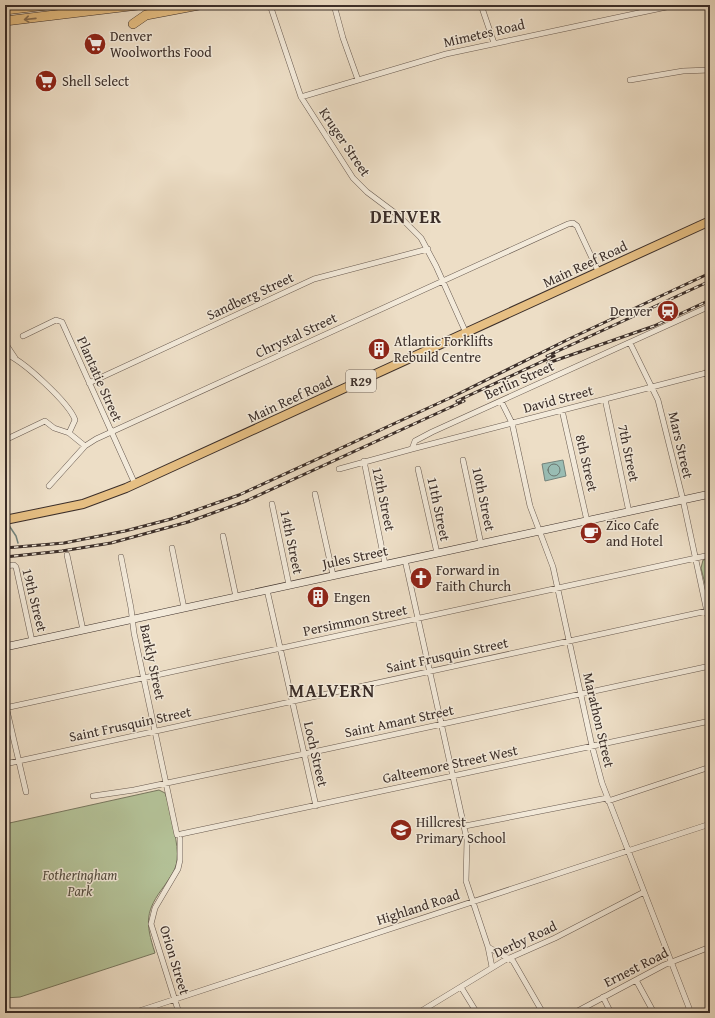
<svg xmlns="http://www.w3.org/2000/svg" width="715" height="1018" viewBox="0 0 715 1018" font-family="'Gentium Book Plus',serif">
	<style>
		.green { fill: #b4c298; stroke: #787860 }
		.water { fill: #99bcb3; stroke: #73837c }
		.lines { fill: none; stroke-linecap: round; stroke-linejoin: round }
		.shore { stroke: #6a756e; stroke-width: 1 }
		.stream { stroke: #73837c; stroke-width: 1.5 }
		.minor-casing { stroke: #685a50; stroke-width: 6 }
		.secondary-casing { stroke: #3b2e29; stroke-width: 8 }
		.primary-casing { stroke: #3b2e29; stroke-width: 10 }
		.motorway-casing { stroke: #3b2e29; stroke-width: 10 }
		.minor { stroke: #f3eada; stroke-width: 5 }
		.secondary { stroke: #f3eada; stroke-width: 7 }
		.primary { stroke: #e6bf83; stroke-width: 8 }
		.motorway { stroke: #e6bf83; stroke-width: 9 }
		.rail-casing { stroke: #3b2e29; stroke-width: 3 }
		.rail { stroke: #f3eada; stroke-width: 1.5; stroke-dasharray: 4.5; stroke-linecap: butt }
		.oneway { stroke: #886f52 }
		.labels { text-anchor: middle; stroke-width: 3; stroke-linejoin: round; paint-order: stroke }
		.shield { fill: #f3eada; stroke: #72665e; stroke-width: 1 }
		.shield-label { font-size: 13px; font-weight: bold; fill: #3b2e29 }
		.street-label { font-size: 14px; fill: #3b2e29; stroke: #f3eada }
		.poi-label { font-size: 14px; fill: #3b2e29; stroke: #f3eada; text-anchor: start }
		.park-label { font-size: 14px; font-style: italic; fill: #534c3f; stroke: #f3eada }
		.district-label { font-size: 18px; font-weight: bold; letter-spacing: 1px; fill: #3b2e29; stroke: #f3eada }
	</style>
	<rect width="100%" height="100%" fill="#eddec6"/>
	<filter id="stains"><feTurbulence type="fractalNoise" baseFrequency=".005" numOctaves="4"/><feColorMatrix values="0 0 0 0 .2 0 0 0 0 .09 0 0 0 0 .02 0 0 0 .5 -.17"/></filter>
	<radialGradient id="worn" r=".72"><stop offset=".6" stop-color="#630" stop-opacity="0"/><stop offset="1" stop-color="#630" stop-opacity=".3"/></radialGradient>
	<path class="green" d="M710 558V604L701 568 703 560Z
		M159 790 165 793 168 802C171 819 179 844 177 860 176 870 170 877 165 885 145 911 145 922 155 953L20 997 5 998V824Z"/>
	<path class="water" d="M563 460 566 476 545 481 542 464Z"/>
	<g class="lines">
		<path class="shore" d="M548 470a6 6 0 1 1 12 0a6 6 0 1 1-12 0Z"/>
		<path class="stream" d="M5 508 6 513
			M8 524 16 536 18 543"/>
		<g class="minor-casing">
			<path id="minor" d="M270 5 301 97 353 178 367 192 399 216 421 238 436 266 466 333
				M334 5 343 38 358 80
				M481 5 494 43
				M630 80 683 71 710 70
				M301 97 446 54 676 5
				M23 336 56 320 62 322 135 484
				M5 343 15 358
				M630 343 658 400 683 500 710 626
				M5 354C22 359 70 404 75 420L69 433
				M710 366 707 372 710 386
				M89 383 314 279 428 249
				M605 399 629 512
				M501 401 512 423 530 506 553 567 592 746 602 783 691 1013
				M562 410 587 521
				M5 440 45 421 54 428 69 433 85 446
				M412 449 710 372
				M463 460 481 544
				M364 461 385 564
				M339 469 412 449 415 441 432 432 710 306
				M418 469 437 553
				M49 486 85 446 96 439 568 224 573 223 577 226 599 273
				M315 494 333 575
				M272 504 289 585
				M223 536 236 597
				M172 548 184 608
				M67 555 83 630
				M121 557 131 608 134 633 177 835
				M405 560 467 840 466 881 488 947 492 967
				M5 566 14 565 16 567 32 641
				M267 590 316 806
				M5 702 26 792
				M5 708 710 555
				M5 764 707 611
				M93 796 134 790 304 754 710 666
				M608 801 710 767
				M465 826 607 798
				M181 834 710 721
				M488 947 513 961 543 1013
				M636 980 654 1013
				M461 987 477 1013
				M603 997 611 1013
				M133 1013 710 824
				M179 1013 151 924 155 908 178 869 180 860V839
				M418 1013 505 960 555 938 644 892
				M574 1013 664 965 710 947"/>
		</g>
		<g class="secondary-casing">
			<path id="secondary" d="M5 647 710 494"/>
		</g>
		<g class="primary-casing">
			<path id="primary" d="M5 520 83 504 126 488 710 221"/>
		</g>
		<g class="motorway-casing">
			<path id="motorway" d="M5 10 47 5
				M5 21 138 5
				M133 24 146 15 199 5"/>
		</g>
		<use href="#minor" class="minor"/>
		<use href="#secondary" class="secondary"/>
		<use href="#primary" class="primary"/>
		<use href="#motorway" class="motorway"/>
		<g class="rail-casing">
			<path id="rail" d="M547 356 710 281
				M548 363 654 326 710 300
				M457 401 554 356
				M5 548 64 543 125 531 171 519 239 495 452 397 569 339 710 273
				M5 557 62 551 111 543 188 522 246 501 464 401"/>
		</g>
		<use href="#rail" class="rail"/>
	</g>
	<defs><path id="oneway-shaft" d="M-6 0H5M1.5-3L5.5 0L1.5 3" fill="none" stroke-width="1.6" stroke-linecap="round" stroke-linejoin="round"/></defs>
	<use class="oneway" href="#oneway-shaft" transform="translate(30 19) rotate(174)"/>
	<defs>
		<g id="supermarket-disc" transform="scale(1.15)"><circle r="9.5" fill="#8f2418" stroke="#f3eada"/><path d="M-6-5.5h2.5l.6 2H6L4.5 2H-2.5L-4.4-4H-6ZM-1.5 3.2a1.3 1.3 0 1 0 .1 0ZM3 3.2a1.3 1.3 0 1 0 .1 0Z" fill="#fff"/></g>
		<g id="station-disc" transform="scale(1.15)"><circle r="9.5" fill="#8f2418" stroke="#f3eada"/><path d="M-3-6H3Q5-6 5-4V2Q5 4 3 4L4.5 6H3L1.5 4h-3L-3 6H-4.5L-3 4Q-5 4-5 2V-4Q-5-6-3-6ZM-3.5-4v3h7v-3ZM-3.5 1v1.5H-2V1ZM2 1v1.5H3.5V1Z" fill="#fff"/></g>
		<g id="building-disc" transform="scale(1.15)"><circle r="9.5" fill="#8f2418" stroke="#f3eada"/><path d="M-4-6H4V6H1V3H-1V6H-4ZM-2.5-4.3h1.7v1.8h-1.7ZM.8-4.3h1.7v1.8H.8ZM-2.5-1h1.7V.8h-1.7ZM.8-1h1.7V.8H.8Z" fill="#fff"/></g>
		<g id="cafe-disc" transform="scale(1.15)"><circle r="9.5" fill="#8f2418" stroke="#f3eada"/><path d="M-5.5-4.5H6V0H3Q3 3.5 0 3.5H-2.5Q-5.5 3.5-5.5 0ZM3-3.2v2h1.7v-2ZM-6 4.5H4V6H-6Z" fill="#fff"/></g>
		<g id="church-disc" transform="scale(1.15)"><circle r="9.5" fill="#8f2418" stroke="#f3eada"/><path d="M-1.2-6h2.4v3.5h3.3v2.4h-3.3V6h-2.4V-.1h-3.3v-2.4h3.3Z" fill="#fff"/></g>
		<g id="school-disc" transform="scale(1.15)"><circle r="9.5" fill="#8f2418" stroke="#f3eada"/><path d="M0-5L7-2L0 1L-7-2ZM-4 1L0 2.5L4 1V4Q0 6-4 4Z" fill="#fff"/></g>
	</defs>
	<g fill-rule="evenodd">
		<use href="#supermarket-disc" x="95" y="44"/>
		<use href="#supermarket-disc" x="46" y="81"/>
		<use href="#station-disc" x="668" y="311"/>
		<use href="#building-disc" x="379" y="349"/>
		<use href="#cafe-disc" x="591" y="533"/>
		<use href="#church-disc" x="421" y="578"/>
		<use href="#building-disc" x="318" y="597"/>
		<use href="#school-disc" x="401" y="830"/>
	</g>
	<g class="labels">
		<rect class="shield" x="346" y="370" width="30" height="22" rx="3"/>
		<g class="shield-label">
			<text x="361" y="386">R29</text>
		</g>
		<g class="street-label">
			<text transform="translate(484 33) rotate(-13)" y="5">Mimetes Road</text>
			<text transform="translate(345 142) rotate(56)" y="5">Kruger Street</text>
			<text transform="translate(585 264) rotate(-25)" y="5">Main Reef Road</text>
			<text transform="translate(250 296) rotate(-25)" y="5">Sandberg Street</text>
			<text transform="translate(296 335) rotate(-25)" y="5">Chrystal Street</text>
			<text transform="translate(100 379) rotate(66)" y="5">Plantatie Street</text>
			<text transform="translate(519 380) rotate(-24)" y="5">Berlin Street</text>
			<text transform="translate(290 399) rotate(-25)" y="5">Main Reef Road</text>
			<text transform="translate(558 399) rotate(-15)" y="5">David Street</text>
			<text transform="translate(681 445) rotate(77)" y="5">Mars Street</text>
			<text transform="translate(629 453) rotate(78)" y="5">7th Street</text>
			<text transform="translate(587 463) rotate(77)" y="5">8th Street</text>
			<text transform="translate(384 499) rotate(78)" y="5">12th Street</text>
			<text transform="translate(484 499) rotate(78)" y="5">10th Street</text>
			<text transform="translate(439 509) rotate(78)" y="5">11th Street</text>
			<text transform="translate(292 542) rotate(78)" y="5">14th Street</text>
			<text transform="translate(355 557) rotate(-12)" y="5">Jules Street</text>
			<text transform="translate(35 600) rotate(76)" y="5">19th Street</text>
			<text transform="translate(355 620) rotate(-12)" y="5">Persimmon Street</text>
			<text transform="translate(447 655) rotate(-12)" y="5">Saint Frusquin Street</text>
			<text transform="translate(153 662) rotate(78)" y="5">Barkly Street</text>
			<text transform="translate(599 720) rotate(77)" y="5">Marathon Street</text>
			<text transform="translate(399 721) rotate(-12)" y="5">Saint Amant Street</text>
			<text transform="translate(130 724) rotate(-12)" y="5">Saint Frusquin Street</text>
			<text transform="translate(316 754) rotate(77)" y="5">Loch Street</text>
			<text transform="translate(450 764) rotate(-12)" y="5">Galteemore Street West</text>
			<text transform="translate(418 907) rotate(-18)" y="5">Highland Road</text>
			<text transform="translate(525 939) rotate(-25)" y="5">Derby Road</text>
			<text transform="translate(175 960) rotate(73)" y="5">Orion Street</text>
			<text transform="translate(636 967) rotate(-27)" y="5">Ernest Road</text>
		</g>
		<g class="poi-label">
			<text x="110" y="41">Denver<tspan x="110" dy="16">Woolworths Food</tspan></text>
			<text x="62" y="86">Shell Select</text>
			<text x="652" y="316" text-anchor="end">Denver</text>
			<text x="394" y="346">Atlantic Forklifts<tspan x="394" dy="16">Rebuild Centre</tspan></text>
			<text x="606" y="530">Zico Cafe<tspan x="606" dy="16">and Hotel</tspan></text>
			<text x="436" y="575">Forward in<tspan x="436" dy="16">Faith Church</tspan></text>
			<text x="334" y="602">Engen</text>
			<text x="416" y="827">Hillcrest<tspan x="416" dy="16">Primary School</tspan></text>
		</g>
		<g class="park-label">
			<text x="80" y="880">Fotheringham<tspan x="80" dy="16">Park</tspan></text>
		</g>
		<g class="district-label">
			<text x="406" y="223">DENVER</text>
			<text x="332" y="697">MALVERN</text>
		</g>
	</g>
	<rect width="715" height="1018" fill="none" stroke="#eddec6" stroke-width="20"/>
	<rect x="6" y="6" width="703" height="1006" fill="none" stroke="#3b2e29" stroke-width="2"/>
	<rect x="10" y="10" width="695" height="998" fill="none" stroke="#3b2e29"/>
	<rect width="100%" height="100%" filter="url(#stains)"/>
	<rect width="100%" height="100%" fill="url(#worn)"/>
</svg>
